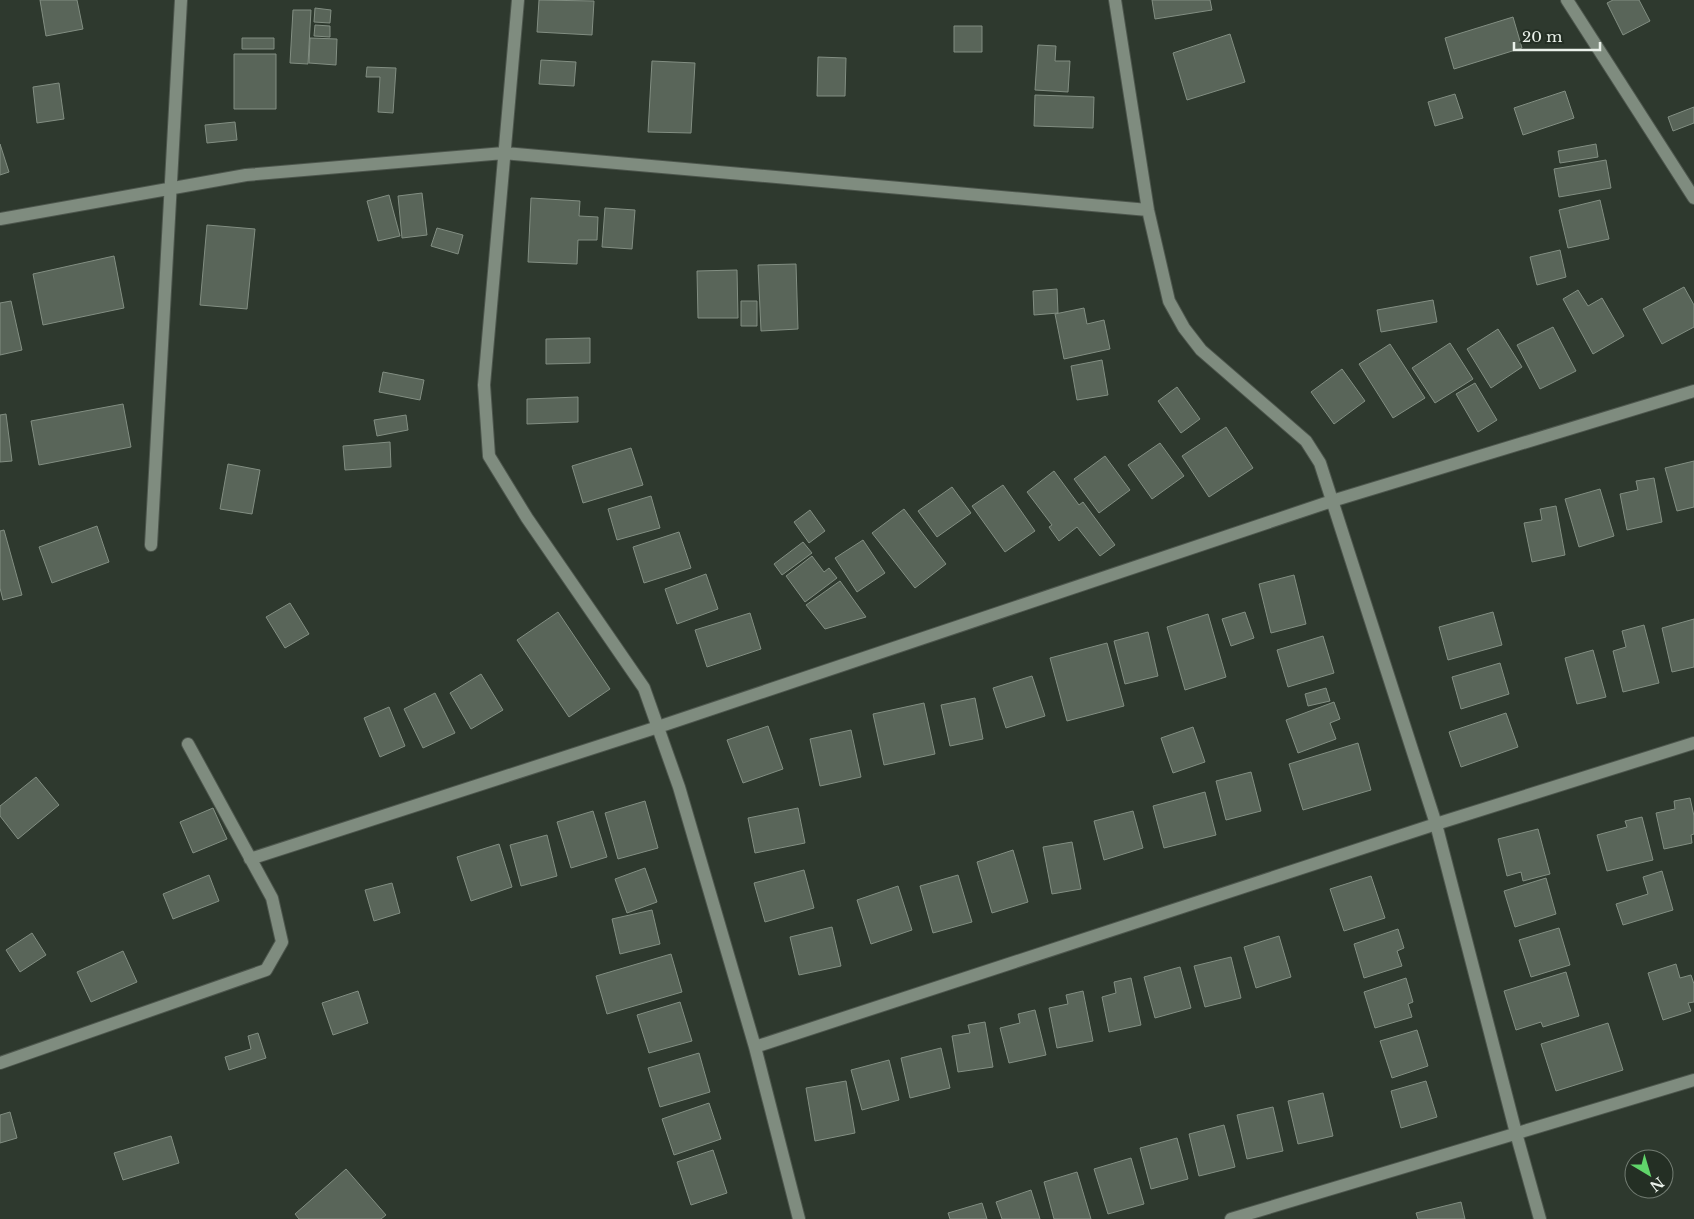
<svg xmlns="http://www.w3.org/2000/svg" width="1694" height="1219" viewBox="0 0 1694 1219" font-family="'Libre Baskerville',serif">
	<style>
		.building { fill: #596559; stroke: #828e82 }
		.lines { fill: none; stroke-linecap: round; stroke-linejoin: round }
		.minor-casing { stroke: #4d564d; stroke-width: 14 }
		.minor { stroke: #7f8c7f; stroke-width: 12 }
	</style>
	<rect width="100%" height="100%" fill="#2e392e"/>
	<path class="building" d="M40 0H77L83 29 46 36Z
		M539 0 594 1 592 35 537 32Z
		M1152 0H1210L1212 10 1155 19Z
		M1613 0H1639L1650 21 1623 35 1607 3Z
		M315 8 331 10 330 23 314 22Z
		M293 10H311L308 64 290 63Z
		M1513 17 1522 48 1454 69 1445 38Z
		M315 25 330 26V37L314 36Z
		M954 26H982V52H954Z
		M1230 34 1245 82 1187 100 1173 53Z
		M242 38H274V49H242Z
		M310 38 337 39 336 65 309 63Z
		M1038 45 1056 46 1055 61H1070L1068 92 1035 90Z
		M234 54H276V109H234Z
		M818 57 846 58 845 96H817Z
		M541 60 576 62 574 86 539 84Z
		M652 61 695 63 691 133 648 132Z
		M367 67 396 68 393 113 378 112 380 77H366Z
		M59 83 64 119 37 123 33 87Z
		M1565 91 1574 118 1523 135 1514 108Z
		M1455 94 1463 118 1435 126 1428 102Z
		M1035 95 1094 97 1093 128 1034 126Z
		M1694 107V123L1673 131 1668 117Z
		M235 122 237 140 207 143 205 125Z
		M0 144 9 172 0 175Z
		M1596 144 1598 157 1560 163 1558 151Z
		M1606 160 1611 188 1559 197 1554 169Z
		M422 193 427 235 402 238 398 196Z
		M389 195 400 236 378 241 367 201Z
		M531 198 580 201 579 216 598 217 597 240H578L577 264 528 262Z
		M1600 200 1609 239 1568 248 1559 210Z
		M605 208 635 210 632 249 602 247Z
		M207 225 255 229 247 309 200 305Z
		M437 228 463 235 458 254 431 246Z
		M1560 250 1566 277 1537 285 1530 257Z
		M114 256 124 308 43 325 33 274Z
		M796 264 798 329 761 331 758 265Z
		M737 270 738 318H698L697 271Z
		M1684 287 1694 305V327L1662 344 1643 309Z
		M1057 289 1058 313 1034 315 1033 291Z
		M1578 290 1588 306 1602 298 1624 336 1593 354 1563 299Z
		M1433 300 1437 322 1381 332 1377 310Z
		M11 301 22 350 0 355V303Z
		M741 301H757V326H741Z
		M1084 308 1087 324 1104 320 1110 349 1064 359 1055 314Z
		M1553 327 1576 371 1540 389 1517 345Z
		M1498 329 1522 367 1491 388 1467 349Z
		M590 338V363L546 364V339Z
		M1450 343 1473 379 1435 403 1412 368Z
		M1390 344 1425 398 1393 418 1359 364Z
		M1102 360 1108 395 1077 400 1071 366Z
		M1342 369 1365 401 1334 424 1311 392Z
		M383 372 424 380 420 400 379 392Z
		M1475 383 1497 420 1478 432 1456 394Z
		M1177 387 1200 419 1181 433 1158 401Z
		M578 397V422L527 424V399Z
		M123 404 131 447 39 465 31 421Z
		M6 414 12 461 0 462V415Z
		M406 415 408 430 377 436 374 420Z
		M1226 427 1253 468 1209 497 1182 456Z
		M390 442 391 467 345 470 343 446Z
		M1160 443 1184 476 1152 499 1128 465Z
		M631 448 643 485 583 503 572 466Z
		M1105 456 1130 490 1099 513 1074 479Z
		M1694 461V507L1677 511 1665 468Z
		M228 464 260 470 252 514 220 509Z
		M1054 471 1079 505 1083 502 1115 545 1100 556 1077 527 1059 541 1049 527 1052 525 1027 492Z
		M1654 478 1662 522 1627 530 1620 494 1638 490 1636 481Z
		M1003 485 1035 531 1005 552 972 506Z
		M952 487 971 513 937 537 918 511Z
		M1600 489 1614 536 1579 547 1565 499Z
		M651 496 660 528 617 540 608 509Z
		M1556 506 1565 555 1532 562 1524 523 1542 520 1540 509Z
		M904 509 946 564 915 588 872 533Z
		M810 510 825 531 809 543 794 522Z
		M97 526 109 562 52 583 39 547Z
		M4 530 22 595 3 600 0 588V531Z
		M679 532 691 568 644 583 633 547Z
		M863 540 885 573 857 592 835 558Z
		M803 542 812 553 782 575 774 564Z
		M812 556 824 572 829 568 837 578 805 602 786 576Z
		M706 574 718 609 677 624 665 589Z
		M1294 575 1306 624 1271 633 1259 584Z
		M840 581 866 617 825 629 806 605Z
		M290 603 309 634 285 648 266 617Z
		M558 612 610 689 569 717 517 640Z
		M1245 612 1254 638 1231 646 1222 619Z
		M1493 612 1502 645 1448 660 1439 627Z
		M750 613 761 649 707 667 695 630Z
		M1208 614 1226 677 1185 690 1167 627Z
		M1694 619V667L1672 672 1662 628Z
		M1644 625 1659 683 1623 692 1613 651 1626 647 1622 631Z
		M1148 632 1158 676 1125 684 1114 641Z
		M1323 636 1334 673 1288 687 1277 650Z
		M1107 643 1124 706 1067 721 1050 658Z
		M1593 650 1606 697 1577 704 1565 658Z
		M1500 663 1509 694 1461 709 1452 677Z
		M481 674 503 710 471 729 450 693Z
		M1032 676 1045 716 1006 728 993 688Z
		M1326 688 1330 701 1308 706 1305 694Z
		M435 693 455 733 423 748 404 709Z
		M975 698 983 739 950 746 941 705Z
		M1334 702 1340 719 1330 723 1336 739 1298 753 1286 720Z
		M924 703 935 754 884 765 873 714Z
		M389 707 405 746 380 757 364 718Z
		M1506 713 1518 747 1461 767 1449 732Z
		M768 726 783 769 743 783 727 740Z
		M1193 727 1205 762 1173 773 1161 738Z
		M851 730 861 777 820 786 810 739Z
		M1358 743 1371 790 1303 810 1289 764Z
		M1251 772 1261 811 1226 820 1216 781Z
		M36 777 59 805 18 839 0 816V806Z
		M1205 792 1216 835 1164 848 1153 806Z
		M1690 798 1694 816V834L1691 835 1692 843 1664 849 1656 813 1675 809 1674 801Z
		M645 801 658 848 618 859 605 813Z
		M213 808 227 839 193 853 180 822Z
		M798 808 805 843 755 853 748 818Z
		M593 811 607 857 571 868 557 822Z
		M1133 811 1143 848 1104 860 1094 821Z
		M1642 817 1653 860 1607 871 1597 835 1627 827 1625 821Z
		M1538 829 1550 874 1523 881 1521 872 1507 876 1498 839Z
		M547 835 557 876 521 886 510 845Z
		M1072 842 1081 889 1052 894 1043 847Z
		M499 844 512 887 471 901 457 857Z
		M1013 850 1028 902 992 913 977 862Z
		M645 868 657 902 627 913 615 879Z
		M804 870 814 908 765 922 754 883Z
		M1662 871 1673 910 1623 925 1616 904 1648 894 1643 877Z
		M209 875 219 901 173 919 163 894Z
		M958 875 972 922 933 933 920 886Z
		M1371 876 1385 918 1344 931 1330 889Z
		M1546 878 1556 914 1515 927 1504 891Z
		M392 883 400 913 374 921 365 890Z
		M898 886 912 930 871 944 857 900Z
		M652 910 660 944 620 954 612 919Z
		M832 927 841 966 799 975 790 937Z
		M1559 928 1570 965 1531 977 1519 940Z
		M1398 929 1404 948 1397 951 1402 966 1364 978 1354 944Z
		M32 933 46 955 20 972 6 950Z
		M1279 936 1291 977 1256 988 1244 947Z
		M123 951 137 982 91 1002 77 972Z
		M671 954 682 992 607 1014 596 976Z
		M1231 957 1241 998 1205 1007 1194 966Z
		M1676 964 1680 978 1691 975 1694 984V1002L1688 1003 1691 1011 1663 1020 1648 973Z
		M1180 967 1191 1008 1155 1018 1144 977Z
		M1566 972 1579 1016 1543 1027 1541 1022 1516 1030 1504 991Z
		M1131 978 1141 1025 1109 1032 1102 997 1116 993 1114 982Z
		M1406 978 1413 1002 1408 1004 1412 1017 1375 1028 1364 992Z
		M358 991 368 1023 333 1035 322 1003Z
		M1083 991 1093 1041 1057 1048 1049 1008 1068 1004 1066 995Z
		M680 1002 692 1041 649 1053 637 1015Z
		M1035 1010 1046 1055 1009 1063 1000 1028 1020 1023 1018 1014Z
		M985 1022 993 1067 958 1072 952 1036 970 1033 968 1025Z
		M1608 1023 1623 1070 1556 1091 1541 1044Z
		M1417 1030 1428 1066 1392 1078 1380 1041Z
		M258 1033 266 1058 229 1070 225 1057 251 1049 248 1036Z
		M941 1048 950 1088 910 1098 901 1058Z
		M699 1053 710 1092 660 1107 648 1068Z
		M889 1060 899 1100 862 1110 851 1070Z
		M846 1081 855 1133 815 1141 806 1088Z
		M1426 1081 1437 1117 1401 1128 1391 1091Z
		M1323 1093 1333 1136 1298 1144 1288 1101Z
		M709 1103 721 1139 674 1155 662 1119Z
		M1273 1107 1283 1151 1247 1159 1237 1115Z
		M10 1112 17 1138 0 1143V1115Z
		M1224 1125 1235 1167 1199 1176 1189 1134Z
		M171 1136 179 1163 123 1180 114 1153Z
		M1177 1138 1188 1179 1151 1189 1140 1148Z
		M713 1150 727 1193 691 1205 677 1162Z
		M1131 1158 1144 1204 1108 1214 1094 1169Z
		M346 1169 386 1215 381 1219H299L295 1214Z
		M1077 1172 1091 1219H1054L1044 1182Z
		M1031 1190 1040 1219H1002L996 1202Z
		M1461 1202 1465 1219H1418L1416 1213Z
		M982 1203 987 1219H950L948 1213Z"/>
	<g class="lines">
		<g class="minor-casing">
			<path id="minor" d="M518 0 484 385 489 456 527 518 644 688 679 787 755 1047 799 1219
				M1115 0 1148 210 1169 301 1184 328 1201 350 1306 441 1320 463 1436 824 1516 1133 1540 1219
				M1567 0 1694 198
				M0 219 246 175 504 153 1148 210
				M151 545 181 0
				M250 859 658 727 1332 501 1694 391
				M755 1047 1436 824 1694 743
				M0 1063 266 970 282 942 272 898 188 744
				M1231 1219 1694 1080"/>
		</g>
		<use href="#minor" class="minor"/>
	</g>
	<g transform="translate(1649 1174) rotate(142)"><circle r="24" fill="#242f24" stroke="#737d73"/>
	<path d="M0-4L9 19L0 12L-9 19Z" fill="#60d56a"/>
	<text y="-8" font-size="14" font-weight="bold" text-anchor="middle" fill="#eaf1ea">N</text>
	</g>
	<path d="M1514 42v8h86v-8" fill="none" stroke="#eaf1ea" stroke-width="2.5"/>
	<text x="1522" y="42" font-size="15" fill="#eaf1ea" stroke="#242f24" stroke-width="4" paint-order="stroke">20 m</text>
</svg>
